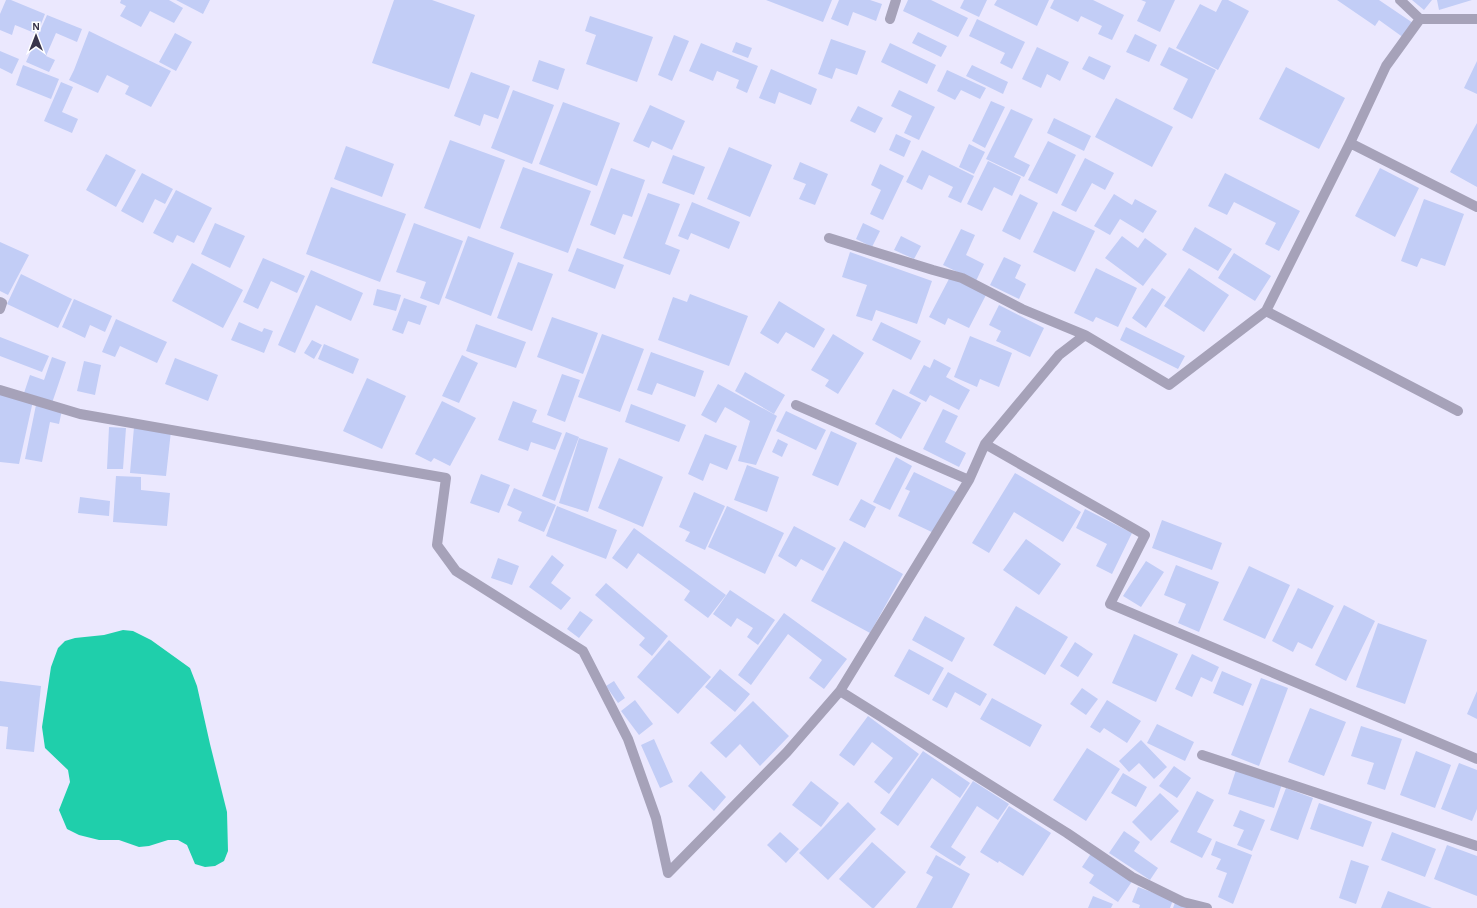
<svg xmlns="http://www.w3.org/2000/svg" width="1477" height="908" viewBox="0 0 1477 908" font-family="'Alegreya Sans',sans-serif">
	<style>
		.water { fill: #1fcfab }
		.building { fill: #c2cdf6 }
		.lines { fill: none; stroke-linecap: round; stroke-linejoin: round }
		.street { stroke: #a6a2b9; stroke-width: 10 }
	</style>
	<rect width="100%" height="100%" fill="#ebe8fe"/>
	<path class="water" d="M123 630 133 631 151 640 190 668 197 686 210 744 227 812 228 851 224 861 215 866 205 867 195 864 187 845 178 840H168L149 846 139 847 119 840H99L79 835 67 829 59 810 70 782 68 770 45 748 42 727 51 667 58 648 65 641 75 638 104 635Z"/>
	<path class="building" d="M6 0H11L45 14 37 34 15 25 12 35 0 30V14Z
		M121 0H169L183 8 174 23 150 11 141 27 120 16 126 6 120 3Z
		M176 0H210L203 14Z
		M394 0H432L475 15 449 89 372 63Z
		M766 0H832L823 22Z
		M839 0H870L882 4 876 21 853 12 848 26 831 19Z
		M908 0H931L968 18 958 37 903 11Z
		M964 0H987L979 17 960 8Z
		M997 0H1049L1037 26 994 5Z
		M1054 0H1093L1124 15 1112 40 1098 34 1102 26 1081 16 1078 22 1050 8Z
		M1141 0H1175L1160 32 1137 21 1146 2Z
		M1222 0H1228L1249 11 1218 70 1176 48 1200 4 1216 12Z
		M1337 0H1379L1413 23 1404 38 1379 20 1375 26Z
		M1412 0H1432L1424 10Z
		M1437 0H1472L1439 10Z
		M47 15 82 29 77 42 56 33 46 56 55 60 49 72 26 62Z
		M590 16 653 37 637 82 586 64 596 35 585 31Z
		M977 19 1025 42 1012 69 1000 63 1005 53 969 36Z
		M89 31 171 71 151 107 125 94 129 86 107 75 98 93 69 80 74 70Z
		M918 32 947 46 941 57 912 43Z
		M175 33 192 42 176 71 159 62Z
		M1135 34 1157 45 1149 62 1126 52Z
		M674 35 689 41 672 81 658 75Z
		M831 39 866 51 857 75 836 68 832 79 818 74Z
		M736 42 752 48 748 58 732 52Z
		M701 43 758 66 747 93 736 88 739 80 717 71 713 81 689 71Z
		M890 43 936 65 927 84 881 62Z
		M1037 47 1069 62 1060 81 1047 74 1041 88 1022 79Z
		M1169 47 1216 70 1192 119 1173 109 1188 79 1160 65Z
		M0 51 19 59 12 74 0 68Z
		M1089 56 1111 66 1104 80 1082 69Z
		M539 60 565 69 558 90 532 81Z
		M1477 61V94L1464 88Z
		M23 65 59 79 51 99 16 85Z
		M972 65 1008 82 1003 94 966 76Z
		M1286 67 1345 98 1319 149 1259 119Z
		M771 69 817 89 811 105 779 92 775 104 759 98Z
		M947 70 986 88 980 99 961 90 955 100 937 91Z
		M471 72 510 86 498 119 484 114 480 126 454 116Z
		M61 82 73 87 62 112 78 119 72 133 44 121Z
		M513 90 554 105 532 164 491 148Z
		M899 90 935 107 919 140 904 133 912 116 891 106Z
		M1116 98 1173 127 1152 167 1095 137Z
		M991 101 1005 107 985 148 972 141Z
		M563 102 620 123 597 186 539 164Z
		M650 105 685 121 672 150 652 141 649 148 633 141Z
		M858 106 883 118 875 133 850 121Z
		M1011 109 1033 119 1014 157 1030 165 1024 177 986 159Z
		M1054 118 1091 136 1084 151 1047 133Z
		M1477 123V187L1450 172Z
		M896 134 911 141 904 157 889 150Z
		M450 140 505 160 480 229 424 208Z
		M1048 141 1076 155 1057 194 1028 180Z
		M969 144 985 152 974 174 959 167Z
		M346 146 394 164 382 197 334 179Z
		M729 147 772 165 750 217 707 199Z
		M922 150 974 176 961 203 948 197 953 187 929 175 922 190 906 182Z
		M106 154 136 170 116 207 86 190Z
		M673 155 705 167 694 195 662 183Z
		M1085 158 1114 173 1105 190 1092 183 1076 212 1061 205Z
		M988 161 1021 177 1012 196 994 187 982 211 967 204Z
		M800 162 828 174 815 205 799 199 806 184 793 179Z
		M880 164 904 176 883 220 870 214 881 190 871 185Z
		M523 167 591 191 568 253 500 228Z
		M611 168 645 180 632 217 623 214 615 235 590 225Z
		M1380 168 1419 188 1395 237 1355 216Z
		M142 173 173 189 165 204 155 199 143 223 121 211Z
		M1225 173 1300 211 1279 251 1265 244 1276 223 1234 202 1227 215 1208 206Z
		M331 187 406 214 380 282 306 254Z
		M176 190 212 208 194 243 177 235 173 243 153 233Z
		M648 193 680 204 665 244 680 250 670 275 623 258Z
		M1020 194 1038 203 1020 240 1002 231Z
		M1114 194 1132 205 1135 199 1157 211 1143 233 1120 219 1110 235 1094 226Z
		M1424 199 1464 214 1445 266 1421 258 1417 267 1401 261Z
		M692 202 740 222 729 249 691 233 688 240 678 236Z
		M1053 211 1095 231 1075 272 1033 252Z
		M215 223 245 236 230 268 201 254Z
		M414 223 463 241 439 305 420 298 426 282 396 272Z
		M863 223 880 231 872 247 856 239Z
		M1195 227 1232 249 1218 271 1182 250Z
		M961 229 975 235 966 255 984 264 976 281 943 265Z
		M468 236 514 253 491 316 445 298Z
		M901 236 921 246 914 259 894 250Z
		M1122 236 1138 248 1145 238 1167 254 1143 286 1105 258Z
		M0 242 29 255 8 295 0 291Z
		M577 248 624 265 615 289 568 271Z
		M850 252 932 281 917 324 876 310 872 321 856 316 867 285 842 277Z
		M1234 253 1271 276 1255 301 1218 278Z
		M1004 257 1021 265 1015 278 1026 284 1019 299 990 285Z
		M263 258 305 276 297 293 271 281 258 309 243 302Z
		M518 262 553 274 532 331 497 318Z
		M192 263 243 290 223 328 172 301Z
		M1096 268 1137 288 1118 327 1096 317 1093 322 1074 313Z
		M1189 268 1229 295 1204 332 1164 306Z
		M311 270 363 293 351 321 316 305 295 353 278 345Z
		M21 274 72 299 58 328 7 304Z
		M950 277 986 295 969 328 948 318 945 325 929 317Z
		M1152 288 1166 297 1146 328 1132 318Z
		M377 289 401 295 396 311 373 305Z
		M690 294 748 316 729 366 658 340 673 297 687 302Z
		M404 298 427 306 420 325 408 321 403 334 392 330Z
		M74 299 112 316 105 332 90 325 85 338 62 327Z
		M779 301 825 329 814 348 786 332 778 344 760 333Z
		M999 305 1044 328 1030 357 996 341 1001 331 989 325Z
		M552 317 598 333 583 374 537 357Z
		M116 319 167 342 157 363 120 346 115 357 102 352Z
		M239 322 262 332 264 328 273 331 264 353 231 340Z
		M881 322 921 341 911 360 872 340Z
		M476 324 526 342 516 368 466 351Z
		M1126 327 1185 356 1178 369 1120 340Z
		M602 334 644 349 620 412 578 397Z
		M833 334 864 353 838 394 825 386 829 380 811 370Z
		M970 336 1012 353 999 387 980 379 977 387 954 377Z
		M0 337 49 356 42 372 0 356Z
		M312 340 322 345 314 359 304 353Z
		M324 344 359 359 353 374 318 359Z
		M651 352 704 371 695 397 657 383 652 395 637 390Z
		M462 355 478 363 459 403 442 396Z
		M52 357 66 362 52 403 24 393 30 375 44 380Z
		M175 358 218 375 208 401 165 384Z
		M934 359 951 368 946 377 970 390 959 410 930 395 926 402 909 393 924 365 930 368Z
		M84 361 101 365 95 395 77 391Z
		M745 372 785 395 774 414 735 391Z
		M562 374 580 380 565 422 547 415Z
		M367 378 406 396 382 449 343 431Z
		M718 384 777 416 756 465 738 461 750 421 725 407 716 423 701 415Z
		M893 389 921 403 901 439 875 424Z
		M0 394 33 401 19 464 0 462Z
		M442 401 476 418 450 466 434 458 431 462 415 454Z
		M513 401 537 410 532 422 562 433 555 450 531 442 528 451 498 440Z
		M631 404 686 425 679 442 625 422Z
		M36 405 62 410 59 424 50 422 42 462 25 459Z
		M943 409 958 416 945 442 966 453 959 467 923 449Z
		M786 411 826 430 816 450 776 431Z
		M109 427 126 428 123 469H107Z
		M134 427 171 431 166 476 130 473Z
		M831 431 857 443 838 486 812 475Z
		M566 432 579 437 555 501 542 496Z
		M705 434 737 446 727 470 710 463 703 481 688 474Z
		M579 438 608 448 588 512 559 503Z
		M778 439 788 444 782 457 772 452Z
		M896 457 912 466 890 510 873 502Z
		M619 458 663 477 643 527 598 508Z
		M747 465 779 477 767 512 734 500Z
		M914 472 958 493 938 535 898 516 910 491 905 489Z
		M1015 473 1081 512 1063 542 1014 512 989 553 972 543Z
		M481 474 510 485 499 513 470 503Z
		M116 476 141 477V490L170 493 167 526 113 522Z
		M514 488 556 505 544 532 518 521 522 512 507 505Z
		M694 492 725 506 705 550 685 541 690 532 679 527Z
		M80 497 110 501 109 516 78 513Z
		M861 499 876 507 865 528 849 520Z
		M557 506 617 530 606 559 546 536Z
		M727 506 784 533 765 574 708 547Z
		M1085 509 1132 533 1112 574 1096 566 1107 544 1076 528Z
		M1162 520 1222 543 1212 570 1152 548Z
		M794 526 836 548 823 571 801 559 796 567 778 556Z
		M634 528 726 595 708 618 684 600 690 591 638 553 627 569 612 558Z
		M1026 539 1061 564 1039 595 1003 570Z
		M844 541 903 574 870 633 811 601Z
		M552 555 564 565 551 583 571 598 561 610 529 587Z
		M498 558 519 566 512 585 491 578Z
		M1146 561 1164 572 1141 607 1123 596Z
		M1176 565 1219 582 1199 632 1178 623 1186 604 1164 595Z
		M1249 566 1290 585 1265 639 1223 620Z
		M606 583 668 636 652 656 639 645 645 638 595 595Z
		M1298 588 1334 606 1312 649 1298 642 1293 652 1272 641Z
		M730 590 775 620 758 645 747 637 753 628 737 618 731 627 713 614Z
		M1344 605 1375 621 1346 681 1315 665Z
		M1016 606 1068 637 1045 675 993 645Z
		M580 611 593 620 579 638 567 629Z
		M784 613 847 659 824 689 809 678 822 660 788 634 751 685 738 675Z
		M925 616 965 638 952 662 912 640Z
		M1378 623 1427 640 1405 704 1356 687Z
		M1134 634 1178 654 1156 702 1112 683Z
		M669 640 711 677 678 714 637 677Z
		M1075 642 1093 654 1078 677 1060 666Z
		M909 649 944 668 929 695 894 676Z
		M1192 654 1219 667 1212 682 1201 677 1192 697 1175 689Z
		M720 669 750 694 735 712 705 687Z
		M1222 671 1252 684 1243 706 1213 693Z
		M948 672 987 694 980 706 955 692 947 708 932 700Z
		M1261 678 1288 688 1259 766 1231 755Z
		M0 681 41 686 34 752 6 749 8 727 0 726Z
		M614 681 625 698 618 703 606 686Z
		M1082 688 1098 699 1086 715 1070 704Z
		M1477 691V719L1467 714Z
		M992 698 1042 725 1030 747 980 719Z
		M635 700 653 724 639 735 621 711Z
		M1107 700 1141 721 1127 743 1104 728 1100 733 1090 727Z
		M753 701 789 736 760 766 740 744 726 758 710 743Z
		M1310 708 1346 722 1324 776 1288 762Z
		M868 716 919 754 889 794 874 782 893 758 872 742 854 766 839 755Z
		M1157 724 1194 742 1185 761 1147 743Z
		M1361 726 1402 739 1385 790 1367 784 1374 763 1351 756Z
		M654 739 673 782 660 788 641 745Z
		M1141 740 1167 767 1154 779 1139 763 1129 772 1119 761Z
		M1087 748 1120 769 1086 821 1053 800Z
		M923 751 970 783 960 798 932 778 898 826 880 813Z
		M1416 751 1451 765 1435 808 1400 795Z
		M1459 763 1477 770V809L1472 821 1441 809Z
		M1174 766 1191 778 1177 798 1159 786Z
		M1236 770 1282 784 1274 808 1228 794Z
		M701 771 726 797 714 811 688 786Z
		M1123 773 1147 787 1136 807 1111 793Z
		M811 781 839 803 821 827 792 805Z
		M973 781 1009 804 998 820 977 806 951 847 966 857 960 866 930 847Z
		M1286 788 1313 798 1298 840 1270 830Z
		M1197 791 1214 800 1197 832 1212 839 1202 858 1170 842Z
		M1160 793 1179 811 1151 841 1132 822Z
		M848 802 876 829 828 880 799 853Z
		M1319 803 1372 822 1363 847 1310 829Z
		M1009 806 1051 833 1023 876 999 861 998 863 980 852Z
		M1240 810 1265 820 1252 851 1237 845 1244 830 1233 826Z
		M1124 831 1140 842 1134 851 1158 868 1150 880 1109 853Z
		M780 832 799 849 786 863 767 845Z
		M1392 832 1436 849 1425 877 1381 860Z
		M1216 841 1252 855 1233 904 1218 897 1227 873 1216 869 1221 859 1211 855Z
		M872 842 906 872 874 908H872L839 879Z
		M1447 845 1477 856V896L1434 879Z
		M1092 852 1133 880 1118 902 1089 883 1094 875 1082 867Z
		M936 855 970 874 952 908H916L933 877 926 873Z
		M1351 860 1369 866 1356 904 1339 898Z
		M1138 887 1173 900 1170 908H1139L1140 905 1132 902Z
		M1388 891 1432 908H1381Z
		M1093 896 1113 904 1111 908H1088Z
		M1176 900 1199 908H1173Z"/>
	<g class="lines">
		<path class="street" d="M1400 0 1420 19H1477
			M890 19 896 0
			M1350 143 1477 207
			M829 238 933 270 962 278 1022 309 1085 335
			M0 302 2 303 0 309
			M1266 311 1458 411
			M0 390 80 414 446 478 437 545 456 571 583 651 628 739 656 818 668 873
			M796 405 969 480
			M985 444 1145 535 1110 604 1477 759
			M840 691 1067 833 1132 877 1183 902 1207 908
			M1202 755 1477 846
			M668 873 787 752 840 691 969 480 985 444 1059 355 1085 335 1169 385 1266 311 1350 143 1386 66 1420 19"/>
	</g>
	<g transform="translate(36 36)" stroke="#ffffff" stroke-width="3" paint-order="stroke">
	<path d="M0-3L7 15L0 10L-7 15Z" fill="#39354a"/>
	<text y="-6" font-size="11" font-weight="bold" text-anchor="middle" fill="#39354a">N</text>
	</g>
</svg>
